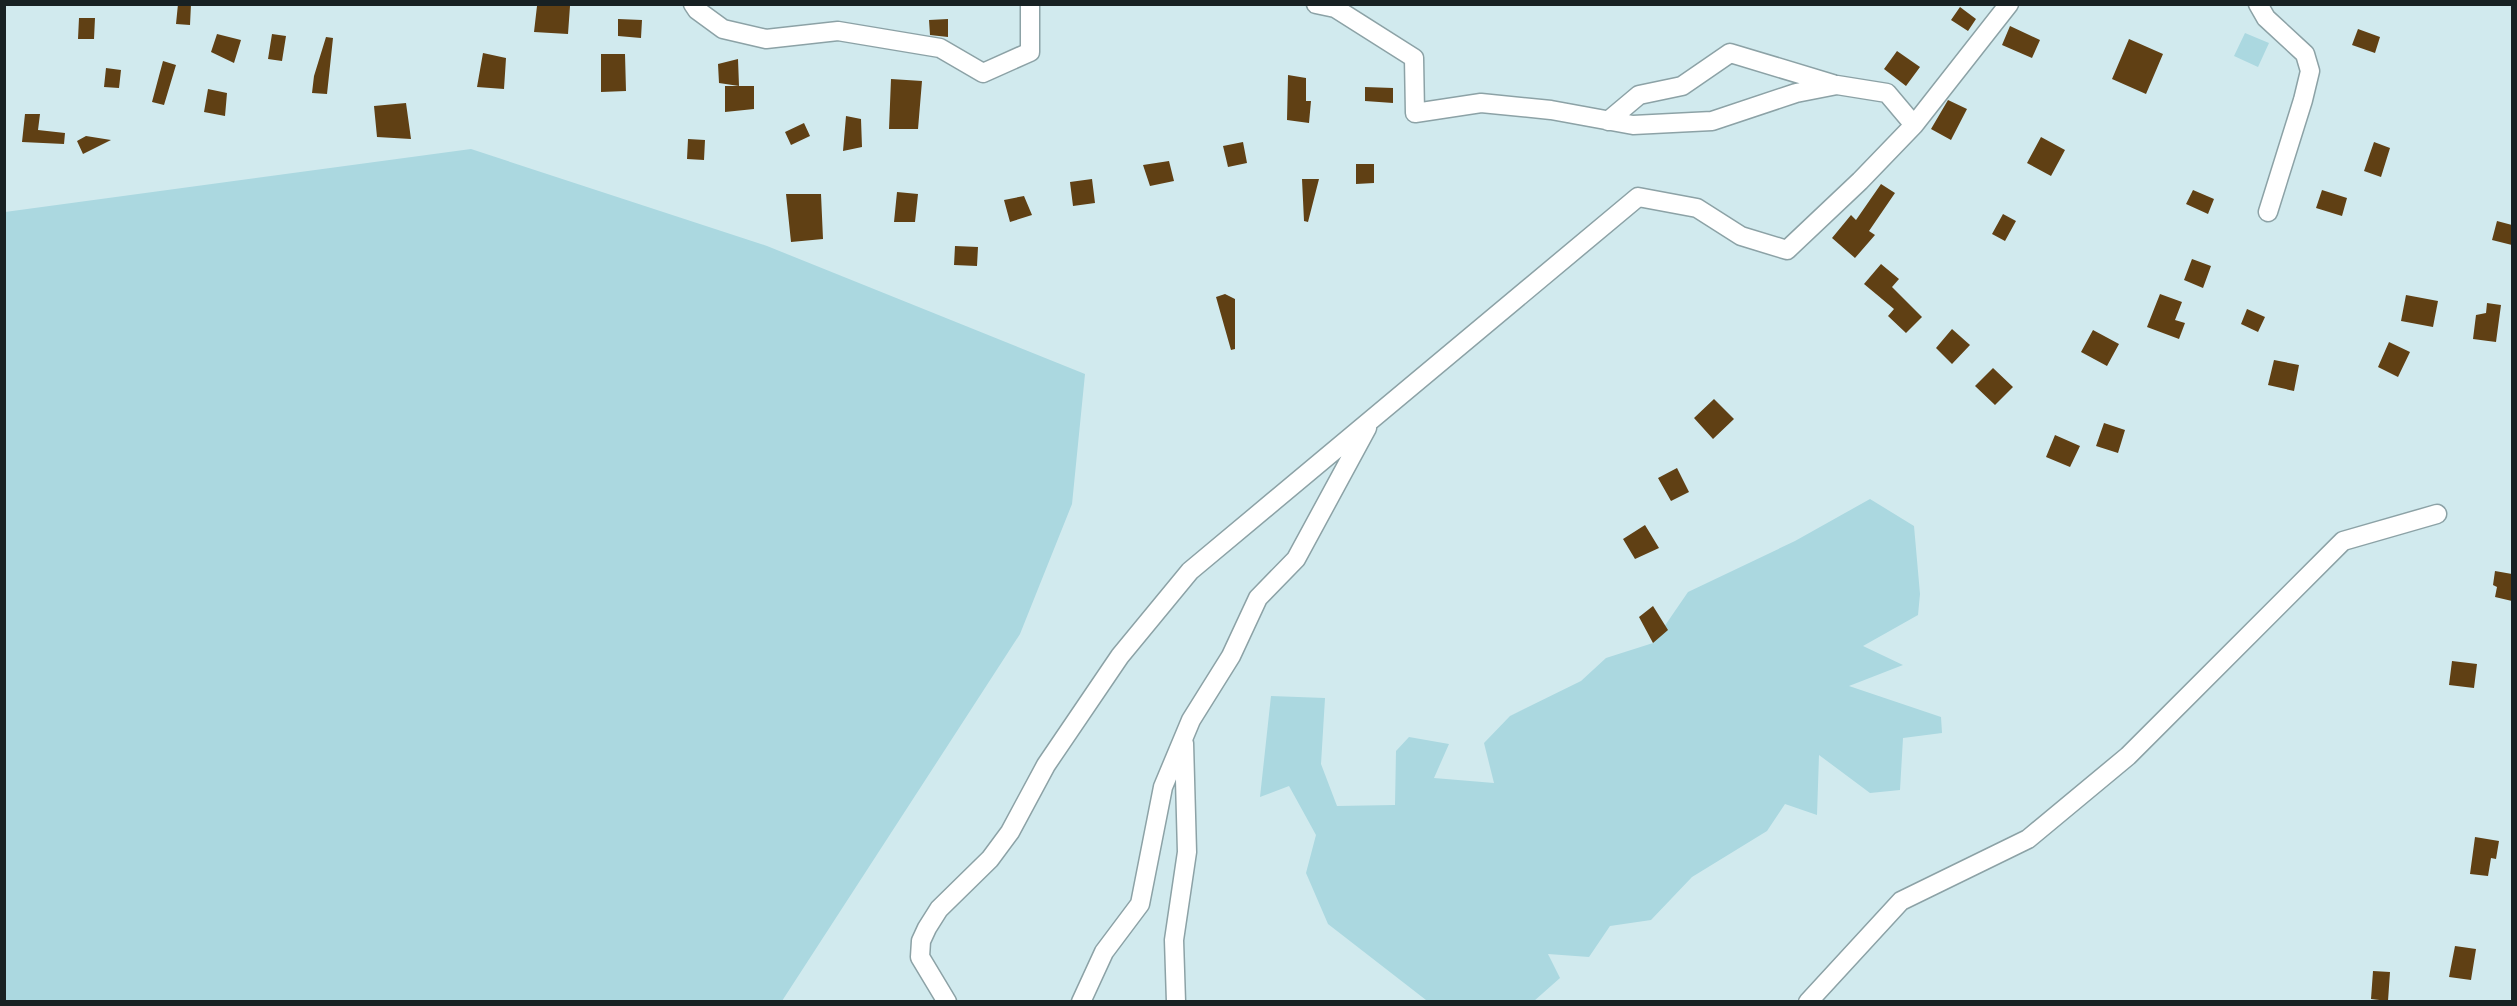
<svg xmlns="http://www.w3.org/2000/svg" width="2517" height="1006" viewBox="0 0 2517 1006" font-family="'Roboto Condensed',sans-serif">
	<style>
		.green { fill: #abd8e0 }
		.building { fill: #604014 }
		.lines { fill: none; stroke-linecap: round; stroke-linejoin: round }
		.minor-casing { stroke: #8ca2a6; stroke-width: 21 }
		.minor { stroke: #fff; stroke-width: 18 }
	</style>
	<rect width="100%" height="100%" fill="#d1eaee"/>
	<path class="green" d="M2245 33 2269 43 2258 67 2234 56Z
		M471 149 767 246 1085 374 1072 504 1020 634 782 1001H5V212Z
		M1870 499 1914 526 1920 594 1918 615 1863 646 1903 665 1849 686 1941 717 1942 733 1903 738 1900 790 1870 793 1819 755 1817 815 1785 804 1767 831 1692 877 1651 920 1610 926 1589 957 1548 954 1560 978 1534 1001 1432 1002 1426 1000 1328 924 1306 873 1316 835 1289 786 1260 797 1271 696 1325 698 1321 764 1337 806 1395 805 1396 751 1409 737 1449 744 1434 778 1494 783 1484 743 1510 716 1581 681 1606 658 1653 643 1688 592 1795 541Z"/>
	<path class="building" d="M178 4H191L190 25 176 24Z
		M537 6H570L568 34 534 32Z
		M1960 7 1976 19 1968 31 1951 20Z
		M79 18H95L94 39H78Z
		M618 19 642 20 641 38 618 36Z
		M948 19V37L930 35 929 20Z
		M2010 26 2040 40 2032 58 2002 45Z
		M2358 29 2380 37 2375 53 2352 45Z
		M217 34 241 40 234 63 211 52Z
		M272 34 286 36 282 61 268 59Z
		M326 37 333 38 327 94 312 93 314 76Z
		M2129 39 2163 54 2146 94 2112 79Z
		M1897 51 1920 67 1906 86 1884 69Z
		M483 53 506 58 504 89 477 87Z
		M601 54H625L626 91 601 92Z
		M738 59 739 86 719 83 718 64Z
		M163 61 176 65 164 105 152 102Z
		M106 68 121 70 119 88 104 87Z
		M1288 75 1306 78V101H1311L1309 123 1287 120Z
		M891 79 922 81 918 129H889Z
		M725 86H754V109L725 112Z
		M1365 87 1393 88V103L1365 101Z
		M208 89 227 93 225 116 204 112Z
		M1948 100 1967 109 1951 140 1931 129Z
		M406 103 411 139 377 137 374 106Z
		M25 114H40L38 130 65 133 64 144 22 142Z
		M846 116 861 119 862 147 843 151Z
		M804 123 810 136 791 145 785 132Z
		M86 136 111 140 83 154 77 141Z
		M2041 137 2065 150 2051 176 2027 163Z
		M688 139 705 140 704 160 687 159Z
		M1243 142 1247 163 1228 167 1223 146Z
		M2374 142 2390 148 2381 177 2364 171Z
		M1169 161 1174 181 1150 186 1143 165Z
		M1356 164H1374V183L1356 184Z
		M1092 179 1095 203 1073 206 1070 182Z
		M1302 179H1319L1308 222 1304 221Z
		M1881 184 1895 193 1869 231 1875 235 1855 258 1832 238 1851 215 1856 220Z
		M2193 190 2214 199 2208 214 2186 204Z
		M2322 190 2347 198 2342 216 2316 208Z
		M897 192 918 194 915 222H894Z
		M786 194H821L823 239 791 242Z
		M1024 196 1032 215 1010 222 1004 200Z
		M2003 214 2016 221 2005 241 1992 234Z
		M2497 221 2512 225V245L2492 240Z
		M955 246 978 247 977 266 954 265Z
		M2192 259 2211 266 2203 288 2184 280Z
		M1881 264 1899 279 1892 287 1922 317 1906 333 1888 316 1894 309 1864 284Z
		M1225 294 1235 299V349L1231 350 1216 297Z
		M2160 294 2182 302 2175 320 2185 323 2179 339 2147 327Z
		M2406 295 2438 301 2433 327 2401 321Z
		M2487 303 2501 305 2496 342 2473 339 2476 315 2486 313Z
		M2247 309 2265 317 2258 332 2241 324Z
		M1952 329 1970 345 1952 364 1936 348Z
		M2093 330 2119 344 2107 366 2081 352Z
		M2389 342 2410 352 2398 377 2378 367Z
		M2274 360 2299 365 2294 391 2268 385Z
		M1993 368 2013 387 1995 405 1975 386Z
		M1714 399 1734 419 1713 439 1694 418Z
		M2104 423 2125 430 2118 453 2096 446Z
		M2055 435 2080 446 2070 467 2046 457Z
		M1677 468 1689 492 1671 501 1658 478Z
		M1645 525 1659 548 1635 559 1623 539Z
		M2495 571 2512 574V601L2495 597 2497 587 2493 585Z
		M1653 606 1668 630 1653 643 1639 617Z
		M2452 661 2477 664 2474 688 2449 685Z
		M2475 837 2499 841 2496 859 2491 858 2488 876 2470 874Z
		M2455 946 2476 949 2471 980 2449 977Z
		M2373 971 2390 972 2388 1001 2371 999Z"/>
	<g class="lines">
		<g class="minor-casing">
			<path id="minor" d="M693 4 697 10 723 29 766 39 838 31 940 48 983 73 1030 52V4
				M1316 4 1335 8 1414 58 1415 113 1481 103 1551 110 1633 125 1712 121 1796 93 1837 85 1887 93 1914 125
				M2258 4 2266 18 2305 54 2310 71 2303 100 2268 212
				M1608 121 1639 95 1682 86 1730 53 1833 84
				M947 1002 920 957 921 941 927 928 939 909 990 859 1010 832 1046 765 1120 656 1190 571 1638 197 1697 208 1741 236 1787 250 1860 181 1914 125 2009 4
				M1081 1002 1104 952 1140 904 1163 787 1191 720 1231 656 1258 598 1296 559 1367 428
				M1176 1002 1174 940 1187 852 1184 743
				M1808 1002 1901 901 2028 839 2128 756 2343 541 2437 514"/>
		</g>
		<use href="#minor" class="minor"/>
	</g>
	<rect width="2517" height="1006" fill="none" stroke="#182123" stroke-width="12"/>
</svg>
